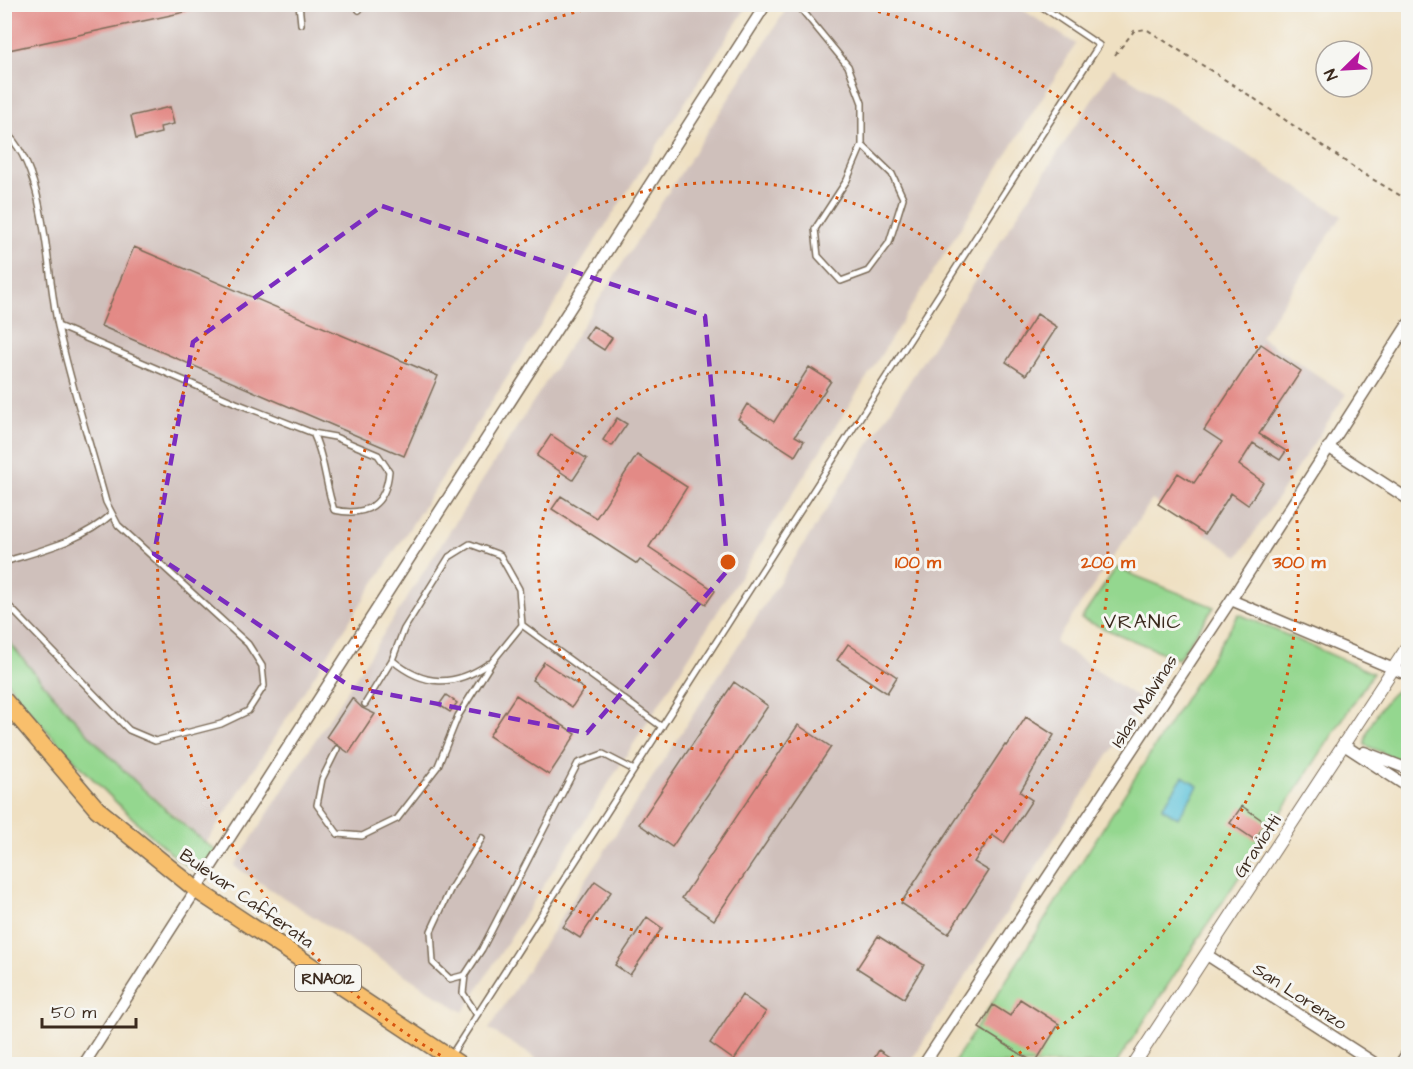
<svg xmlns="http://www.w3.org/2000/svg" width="1413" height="1069" viewBox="0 0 1413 1069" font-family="'Architects Daughter',sans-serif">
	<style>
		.industrial { fill: #cfc0bb }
		.green { fill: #94d78f; stroke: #688056; stroke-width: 1.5 }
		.water { fill: #5dc3da; stroke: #4c767c; stroke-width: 1.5 }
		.building { fill: #e38a86 }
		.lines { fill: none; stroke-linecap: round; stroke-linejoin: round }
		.service-casing { stroke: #7a6a57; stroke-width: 8 }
		.minor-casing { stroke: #7a6a57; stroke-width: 13 }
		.tertiary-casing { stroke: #7a6a57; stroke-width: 14 }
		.trunk-casing { stroke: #7a6a57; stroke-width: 19 }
		.path { stroke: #7a6a57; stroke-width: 2; stroke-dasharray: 4.5 4.5; stroke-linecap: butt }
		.service { stroke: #fff; stroke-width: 5 }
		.minor { stroke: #fff; stroke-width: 10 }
		.tertiary { stroke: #fff; stroke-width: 12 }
		.trunk { stroke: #f8bf6c; stroke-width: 16 }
		.marked { fill: none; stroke: #7b2cbf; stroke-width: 4.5; stroke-dasharray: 12 8; stroke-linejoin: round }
		.ring { fill: none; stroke: #d7540e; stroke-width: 3; stroke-dasharray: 3 6 }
		.labels { text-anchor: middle; stroke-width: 6; stroke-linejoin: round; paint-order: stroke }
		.shield { fill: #f6f6f2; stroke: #73675e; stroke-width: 1.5 }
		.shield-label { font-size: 16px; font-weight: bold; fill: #3b2a1e }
		.street-label { font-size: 18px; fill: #3b2a1e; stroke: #f6f6f2 }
		.neighbourhood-label { font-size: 20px; letter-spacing: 1.5px; fill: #3b2a1e; stroke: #f6f6f2 }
		.centre { fill: #d7540e; stroke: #f6f6f2; stroke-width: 3 }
		.ring-label { font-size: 18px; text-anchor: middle; font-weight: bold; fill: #d7540e; stroke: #f6f6f2; stroke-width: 6; stroke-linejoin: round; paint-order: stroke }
	</style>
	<rect width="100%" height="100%" fill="#f6f6f2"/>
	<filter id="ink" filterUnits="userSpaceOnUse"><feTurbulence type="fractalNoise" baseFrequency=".0167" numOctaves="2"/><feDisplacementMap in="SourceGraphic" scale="12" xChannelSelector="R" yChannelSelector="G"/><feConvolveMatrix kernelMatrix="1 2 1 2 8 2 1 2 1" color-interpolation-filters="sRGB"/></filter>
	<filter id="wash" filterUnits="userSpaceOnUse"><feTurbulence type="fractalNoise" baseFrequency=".008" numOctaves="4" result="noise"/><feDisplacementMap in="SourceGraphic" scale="24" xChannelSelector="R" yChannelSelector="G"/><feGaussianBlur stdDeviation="1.35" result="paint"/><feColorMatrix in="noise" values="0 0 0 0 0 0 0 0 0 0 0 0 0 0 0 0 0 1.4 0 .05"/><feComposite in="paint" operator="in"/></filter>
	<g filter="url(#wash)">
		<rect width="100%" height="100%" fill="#efe0c2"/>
		<path class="industrial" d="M5 5H748L206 843 108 757 43 684 5 635Z
			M789 5H1015L1076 44 874 366 463 1012 234 866Z
			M1113 68 1342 216 1260 337 1346 394 1239 556 1152 500 1055 642 1143 701 909 1064H545L489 1029Z"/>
		<path class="green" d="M1116 568 1214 607 1178 659 1081 619Z
			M1239 614 1373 673 1116 1064H953Z
			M4 635C67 716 137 791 219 853L205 869C200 870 196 871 192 869 165 855 11 701 5 676 2 664 5 647 4 635Z
			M1405 686 1408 687V764L1365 745C1365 728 1388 692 1405 686Z"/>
		<path class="water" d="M1183 776 1198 786 1178 818 1162 808Z"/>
		<g id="blocks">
			<path class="building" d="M4 4H198L199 9 4 51Z
				M170 107 174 124 160 127 161 133 136 139 131 116Z
				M134 247 438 376 404 456 101 326Z
				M1037 314 1057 327 1026 375 1006 362Z
				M593 326 612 338 604 350 585 338Z
				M1261 344 1301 371 1259 434 1286 451 1280 460 1253 443 1239 465 1263 482 1248 505 1231 493 1205 534 1158 504 1178 473 1194 483 1222 442 1204 430Z
				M809 367 831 381 795 436 804 441 795 456 738 419 747 404 774 422Z
				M617 418 627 424 612 446 603 440Z
				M551 435 587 459 573 480 537 456Z
				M637 455 687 487 649 547 715 591 706 604 640 560 637 564 552 509 561 496 596 518Z
				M848 644 897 677 887 693 837 660Z
				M544 662 584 689 572 707 532 680Z
				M734 682 768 706 672 847 639 824Z
				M446 695 457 703 450 712 439 705Z
				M516 695 576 734 549 775 489 736Z
				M352 698 362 708 375 714 349 753 326 737Z
				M1026 717 1054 735 1020 792 1032 800 1004 843 992 835 974 862 989 871 948 934 901 903 1005 745 1007 746Z
				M798 725 831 747 714 920 682 898Z
				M1242 806 1266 823 1255 840 1230 823Z
				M595 881 611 892 580 938 563 927Z
				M647 917 662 928 630 975 615 965Z
				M878 936 924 965 904 998 857 968Z
				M742 995 766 1012 734 1060 710 1043Z
				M1020 999 1059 1024 1035 1063 979 1028 993 1005 1010 1016Z
				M879 1050 901 1065H870Z"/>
		</g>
	</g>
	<g filter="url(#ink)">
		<use href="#blocks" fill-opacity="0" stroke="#7a6a57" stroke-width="1.5"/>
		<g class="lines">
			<g class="service-casing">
				<path id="service" d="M299 4 301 24
					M797 4 848 66 862 103V145L847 180 815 229 818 256 841 281 868 271 889 243 903 198 892 174 862 145
					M359 10 365 4
					M4 131C47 167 46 272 58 326 71 385 90 443 106 502L118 525 248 644 262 666 264 686 248 711 221 724 155 741 129 730 4 601
					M58 326 236 403 313 433 335 437 378 455 389 471C386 505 367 517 334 510 325 484 325 458 313 433
					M4 562C42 550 82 541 112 514
					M522 625 662 727
					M392 660C424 687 454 687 488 664
					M337 749 322 779 317 805 338 834 362 836 397 819 438 766 458 716 492 662 522 625 519 589 500 555 470 544 449 557 404 629 392 660 365 704
					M482 838 451 888 431 931 433 963 450 979 465 975 482 949 578 763 603 754 634 770
					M465 975 463 993 477 1015
					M450 1057 1099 45 1038 4"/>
			</g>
			<g class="minor-casing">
				<path id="minor" d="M1328 447 1408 499
					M1231 600 1408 675
					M1344 745 1408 787
					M1364 752 1408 769
					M1207 955 1376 1064
					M84 1064 766 4
					M924 1064 1231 600 1408 324
					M1400 1064 1408 1052"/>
			</g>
			<g class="tertiary-casing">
				<path id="tertiary" d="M1134 1064 1408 646"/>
			</g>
			<g class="trunk-casing">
				<path id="trunk" d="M4 700 97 809 198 891 459 1064"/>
			</g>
			<path class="path" d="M1115 55 1134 31 1146 29 1252 97 1362 173 1408 200"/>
			<use href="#service" class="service"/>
			<use href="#minor" class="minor"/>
			<use href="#tertiary" class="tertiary"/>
			<use href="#trunk" class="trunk"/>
		</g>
	</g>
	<path class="marked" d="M382 206 705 316 728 570 587 733 351 687 154 554 193 342Z"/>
	<g class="ring">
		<circle cx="728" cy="562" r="190"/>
		<circle cx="728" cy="562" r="380"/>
		<path d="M456 1064A571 571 0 0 1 604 5M852 5A571 571 0 0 1 1000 1064"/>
	</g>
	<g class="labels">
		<rect class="shield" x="295" y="965" width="66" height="26" rx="4.5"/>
		<g class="shield-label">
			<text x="328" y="984">RNA012</text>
		</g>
		<g class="street-label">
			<text transform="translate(1144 701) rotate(-57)" y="6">Islas Malvinas</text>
			<text transform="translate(1257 846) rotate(-57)" y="6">Graviotti</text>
			<text transform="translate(247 898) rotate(35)" y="6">Bulevar Cafferata</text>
			<text transform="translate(1300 996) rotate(33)" y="6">San Lorenzo</text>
		</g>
		<g class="neighbourhood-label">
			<text x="1143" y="628">VRANIC</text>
		</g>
	</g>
	<circle cx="728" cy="562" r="9" class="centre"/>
	<g class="ring-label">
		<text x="918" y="568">100 m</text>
		<text x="1108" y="568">200 m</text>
		<text x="1299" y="568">300 m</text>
	</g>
	<rect width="1413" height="1069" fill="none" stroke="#f6f6f2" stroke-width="24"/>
	<g transform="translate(1344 69) rotate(246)"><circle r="28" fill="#f6f6f2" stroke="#aba49d" stroke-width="1.5"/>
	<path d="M0-4.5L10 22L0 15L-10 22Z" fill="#b5179e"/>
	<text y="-9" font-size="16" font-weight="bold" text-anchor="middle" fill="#3b2a1e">N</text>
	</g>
	<path d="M42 1018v9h94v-9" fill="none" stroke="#3b2a1e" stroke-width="3"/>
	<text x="51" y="1018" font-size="18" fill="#3b2a1e" stroke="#f6f6f2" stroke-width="4.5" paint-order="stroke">50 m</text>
</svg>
